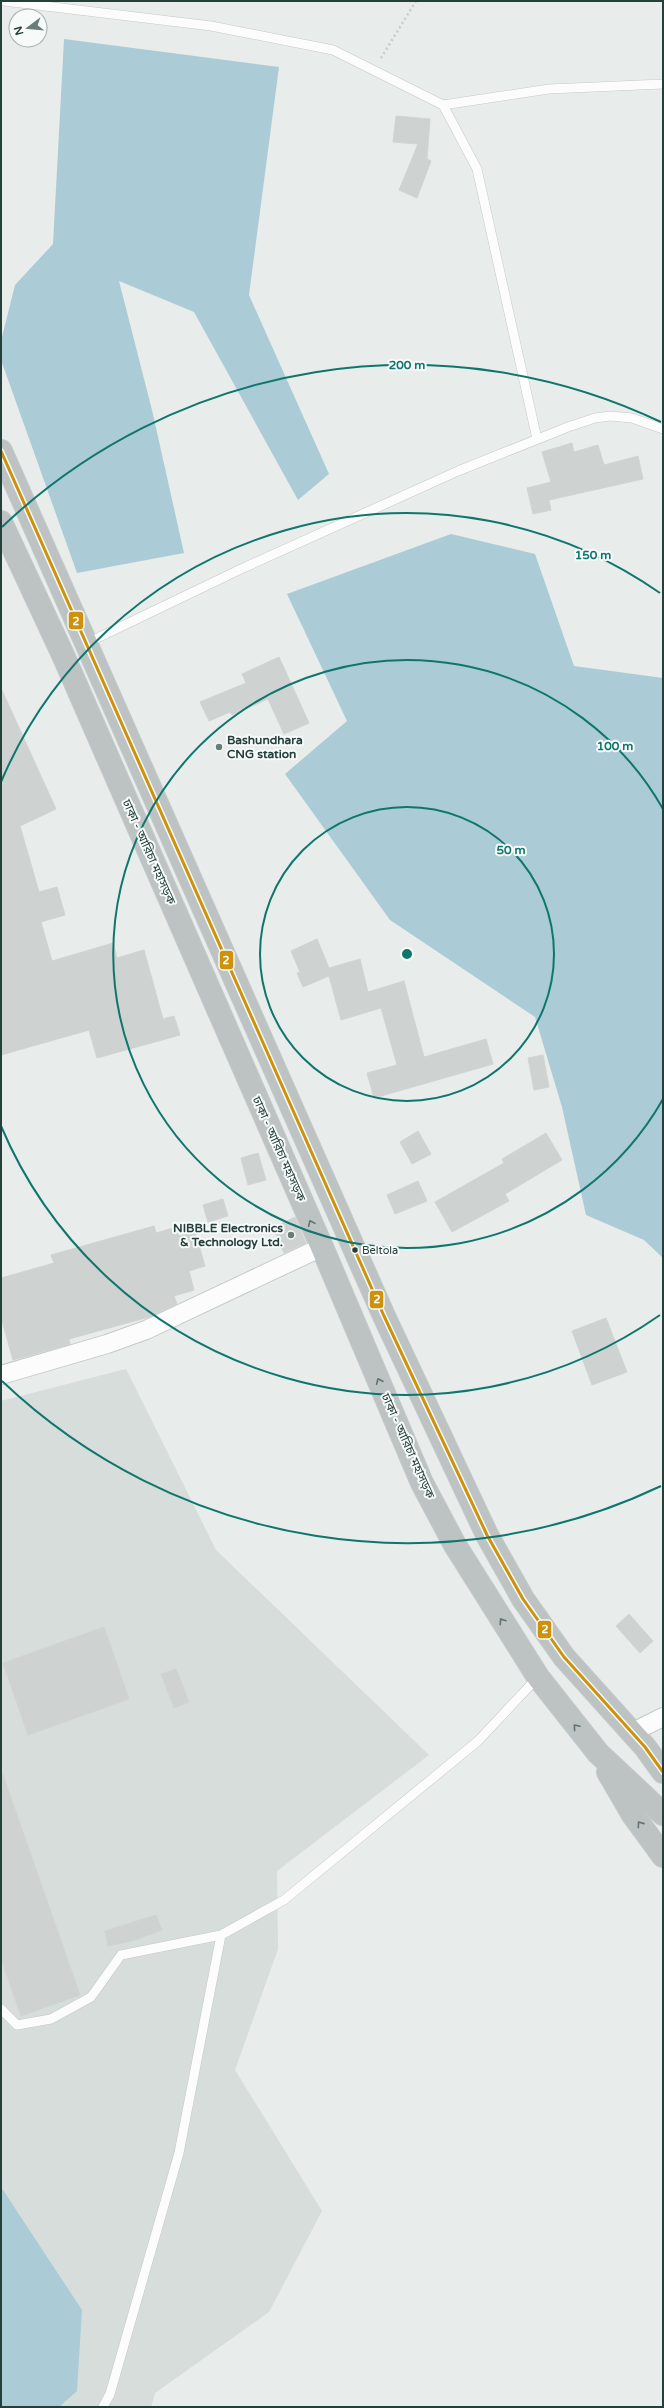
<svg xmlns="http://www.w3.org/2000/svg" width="664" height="2408" viewBox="0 0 664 2408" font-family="'Varela Round','Noto Sans Bengali',sans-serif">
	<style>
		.built { fill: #d6ddda }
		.water { fill: #abccd7 }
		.building { fill: #ced3d1; stroke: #d0d5d3 }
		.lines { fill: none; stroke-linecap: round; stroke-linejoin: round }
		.lane-casing { stroke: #c5c9c7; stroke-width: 10 }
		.street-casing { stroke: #c5c9c7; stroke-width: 20 }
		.highway-casing { stroke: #c3cac9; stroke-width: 24 }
		.path { stroke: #c6cecd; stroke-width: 2.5; stroke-dasharray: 2 3; stroke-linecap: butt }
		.lane { stroke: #fcfcfc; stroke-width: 9 }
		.street { stroke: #fcfcfc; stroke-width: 18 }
		.highway { stroke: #bcc3c2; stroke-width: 22 }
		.bus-1-casing { stroke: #f6faf9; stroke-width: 6 }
		.bus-1 { stroke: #cd910c; stroke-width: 3 }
		.oneway { stroke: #617471 }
		.ring { fill: none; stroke: #0f766e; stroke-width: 2 }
		.poi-dot { fill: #697c78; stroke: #f6faf9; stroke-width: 1.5 }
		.bus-dot { fill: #253f3b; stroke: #f6faf9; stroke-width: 1.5 }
		.labels { text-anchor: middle; stroke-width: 4; stroke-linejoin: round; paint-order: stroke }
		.bus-label { font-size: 11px; fill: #253f3b; stroke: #f6faf9; text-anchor: start }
		.poi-label { font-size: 12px; font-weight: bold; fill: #253f3b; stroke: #f6faf9; text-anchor: start }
		.street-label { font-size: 12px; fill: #253f3b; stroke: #f6faf9 }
		.centre { fill: #0f766e; stroke: #f6faf9; stroke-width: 2 }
		.ring-label { font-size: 12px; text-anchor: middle; font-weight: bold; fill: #0f766e; stroke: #f6faf9; stroke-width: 4; stroke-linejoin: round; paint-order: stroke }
		.line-badge { stroke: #f6faf9; stroke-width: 1.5 }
		.badge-label { font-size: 11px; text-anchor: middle; font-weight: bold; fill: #fff }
	</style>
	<rect width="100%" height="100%" fill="#e8ecea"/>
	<path class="built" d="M126 1369 216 1550 429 1755 277 1871 278 1949 235 2070 322 2211 269 2312 155 2393 151 2407H1V1401Z"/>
	<path class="water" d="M64 39 279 67 249 295 329 474 298 500 194 312 119 281 152 410 184 553 77 573 1 360V341L15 285 53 244Z
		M451 534 535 554 574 666 663 678V1258L644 1240 586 1215 562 1107 535 1017 390 920 285 774 347 721 287 594Z
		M1 2187 82 2310 77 2391 59 2407H1Z"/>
	<path class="building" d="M396 116 430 119 427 159 431 161 417 198 399 190 418 144 393 142Z
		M572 443 574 452 598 445 604 465 638 456 643 479 549 500 551 510 533 514 527 488 551 482 542 452Z
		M279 657 309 723 284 734 268 699 232 715 230 712 209 721 200 702 246 683 242 674Z
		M1 688 56 809 20 826 39 892 57 887 65 915 41 922 52 961 113 943 117 958 144 950 163 1019 174 1016 180 1035 97 1058 89 1030 1 1055Z
		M317 939 329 968 360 959 368 992 404 981 424 1057 486 1039 493 1064 374 1098 367 1073 397 1065 381 1008 341 1020 329 976 303 987 297 973 300 972 291 951Z
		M543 1055 549 1087 534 1090 528 1058Z
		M418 1131 431 1154 412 1164 400 1142Z
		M546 1133 562 1160 505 1194 509 1201 452 1232 435 1202 504 1163 502 1159Z
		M258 1153 266 1180 248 1185 241 1158Z
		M418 1181 427 1201 395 1214 387 1195Z
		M223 1199 228 1216 208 1222 203 1205Z
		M295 1217 306 1243 284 1253 273 1228Z
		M154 1226 156 1233 176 1227 179 1236 195 1232 205 1266 189 1271 194 1290 174 1296 177 1304 149 1317 69 1339 70 1344 13 1360 1 1317V1278L54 1263 51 1255Z
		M606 1318 627 1372 592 1385 572 1331Z
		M629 1614 653 1641 640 1653 616 1626Z
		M104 1627 129 1699 28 1735 3 1663Z
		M176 1669 189 1702 174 1708 161 1674Z
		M1 1775H3L80 1995 21 2016 1 1958Z
		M156 1915 162 1930 132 1941 108 1946 105 1931Z"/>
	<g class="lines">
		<g class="lane-casing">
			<path id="lane" d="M4 1 211 26 333 50 443 105 549 89 663 84
				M443 105 477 169 537 439
				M87 643 241 569 458 471 568 427 595 418 610 416 632 418 663 429
				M1 2009 17 2025 51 2019 91 1997 121 1955 221 1935
				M103 2407 110 2394 179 2153 221 1935 284 1900 478 1741 538 1677"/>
		</g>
		<g class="street-casing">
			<path id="street" d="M1 1375 107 1344 146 1330 322 1247
				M633 1732 663 1717"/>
		</g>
		<g class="highway-casing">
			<path id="highway" d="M1 451 384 1316 487 1535 523 1599 564 1657 645 1747 663 1772
				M1 522 63 655 322 1247 422 1483 455 1545 538 1677 598 1753 663 1814
				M608 1772 633 1815 663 1856"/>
		</g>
		<path class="path" d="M381 58 416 1"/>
		<use href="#lane" class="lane"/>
		<use href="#street" class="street"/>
		<use href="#highway" class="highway"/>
		<g class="bus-1-casing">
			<path id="bus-1" d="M1 451 384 1316 487 1535 523 1599 564 1657 645 1747 663 1772"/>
		</g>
		<use href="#bus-1" class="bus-1"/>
	</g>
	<defs><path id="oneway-chevron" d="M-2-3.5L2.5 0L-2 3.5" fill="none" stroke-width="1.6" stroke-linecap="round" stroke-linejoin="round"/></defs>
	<g class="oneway">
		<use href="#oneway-chevron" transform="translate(311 1223) rotate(-114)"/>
		<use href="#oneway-chevron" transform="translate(379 1381) rotate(-113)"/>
		<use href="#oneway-chevron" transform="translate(502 1621) rotate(-123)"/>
		<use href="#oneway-chevron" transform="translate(576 1727) rotate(-130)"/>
		<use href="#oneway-chevron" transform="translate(640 1824) rotate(-125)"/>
	</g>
	<g class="ring">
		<circle cx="407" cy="954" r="147"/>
		<path d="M663 1099A294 294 0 1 1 663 809"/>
		<path d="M660 1315A441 441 0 0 1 1 1126M1 782A441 441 0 0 1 660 593"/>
		<path d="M661 1486A589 589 0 0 1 2 1381M2 527A589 589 0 0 1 661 422"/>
	</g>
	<g class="poi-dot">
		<circle cx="219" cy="747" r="4"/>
		<circle cx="291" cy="1235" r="4"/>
	</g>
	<circle class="bus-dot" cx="355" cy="1250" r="3.5"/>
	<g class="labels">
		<g class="bus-label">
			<text x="362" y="1254">Beltola</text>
		</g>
		<g class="poi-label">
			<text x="227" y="744">Bashundhara<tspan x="227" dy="14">CNG station</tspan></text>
			<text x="283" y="1232" text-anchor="end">NIBBLE Electronics<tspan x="283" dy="14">&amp; Technology Ltd.</tspan></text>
		</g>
		<g class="street-label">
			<text transform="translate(149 852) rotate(66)" y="4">ঢাকা - আরিচা মহাসড়ক</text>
			<text transform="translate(279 1149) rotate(66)" y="4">ঢাকা - আরিচা মহাসড়ক</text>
			<text transform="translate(408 1446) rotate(66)" y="4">ঢাকা - আরিচা মহাসড়ক</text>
		</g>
	</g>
	<circle cx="407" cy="954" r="6" class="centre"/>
	<g class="ring-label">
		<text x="407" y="369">200 m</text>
		<text x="593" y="559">150 m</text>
		<text x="615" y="750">100 m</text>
		<text x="511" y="854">50 m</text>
	</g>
	<g class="line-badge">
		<rect x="68" y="611" width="16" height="19" rx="4" fill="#cd910c"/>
		<rect x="219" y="950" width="15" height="20" rx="4" fill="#cd910c"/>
		<rect x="369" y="1290" width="15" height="19" rx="4" fill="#cd910c"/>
		<rect x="537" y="1620" width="15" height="19" rx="4" fill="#cd910c"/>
	</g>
	<g class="badge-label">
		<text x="76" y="625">2</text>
		<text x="226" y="964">2</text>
		<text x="377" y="1303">2</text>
		<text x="545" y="1633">2</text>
	</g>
	<rect width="664" height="2408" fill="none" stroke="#253f3b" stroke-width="4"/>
	<g transform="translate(28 28) rotate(254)"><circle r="19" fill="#f6faf9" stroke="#a2afad"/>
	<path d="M0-3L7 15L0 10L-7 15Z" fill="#697c78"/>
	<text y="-6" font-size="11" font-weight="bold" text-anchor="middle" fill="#253f3b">N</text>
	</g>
</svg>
